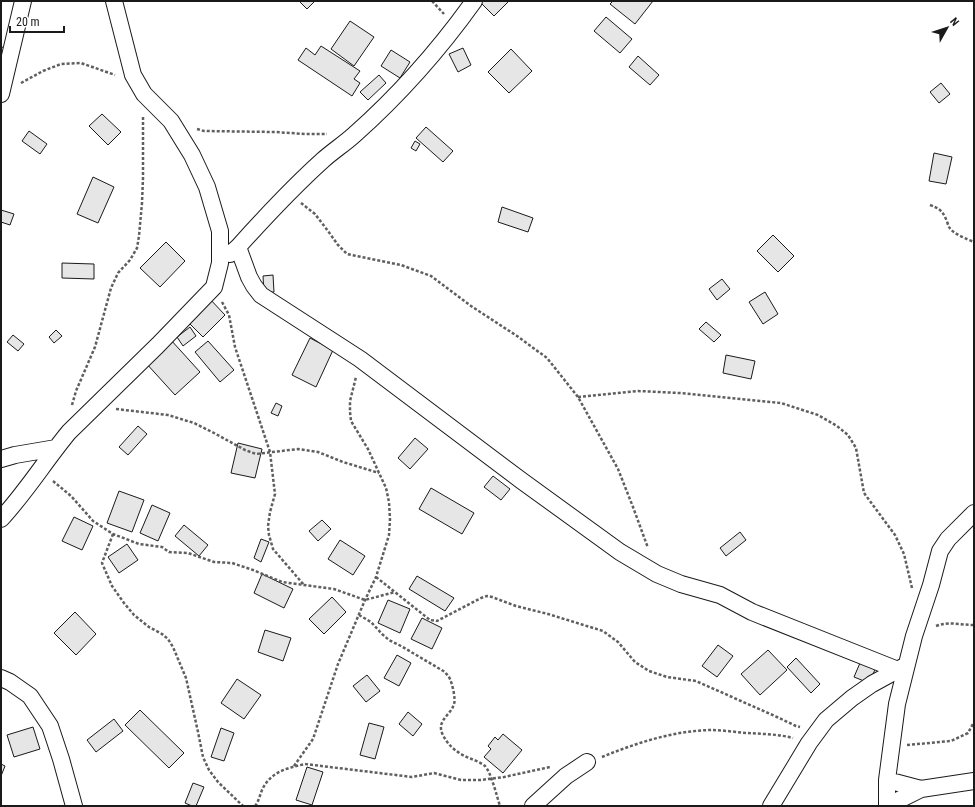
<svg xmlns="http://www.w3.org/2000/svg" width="975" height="807" viewBox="0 0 975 807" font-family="'Roboto Condensed',sans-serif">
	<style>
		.building { fill: #e6e6e6; stroke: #1a1a1a }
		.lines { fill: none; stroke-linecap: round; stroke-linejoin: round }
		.street-casing { stroke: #1a1a1a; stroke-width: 18 }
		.path { stroke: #5f5f5f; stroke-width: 2.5; stroke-dasharray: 3 2; stroke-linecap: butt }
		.street { stroke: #fff; stroke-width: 16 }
	</style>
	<rect width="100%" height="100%" fill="#fff"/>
	<path class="building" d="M299 1H315L307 9Z
		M479 1H509L494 16Z
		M613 1H653L635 24 610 4Z
		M606 17 632 39 620 53 594 31Z
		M350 21 374 37 354 66 331 49Z
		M321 46 360 71 354 79 360 83 352 96 298 60 306 48 315 55Z
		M1 47 7 48 1 72Z
		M463 48 471 65 458 72 449 54Z
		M511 49 532 71 509 93 488 72Z
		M391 50 410 62 400 78 381 66Z
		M638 56 659 75 650 85 629 67Z
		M379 75 386 83 368 100 360 92Z
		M941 83 950 94 939 103 930 92Z
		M102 114 121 132 108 145 89 126Z
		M426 127 453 151 443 162 416 138Z
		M29 131 47 144 40 154 22 141Z
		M415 141 420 144 416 151 411 148Z
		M934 153 952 157 946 184 929 181Z
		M93 177 114 187 98 223 77 214Z
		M502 207 533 218 528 232 498 222Z
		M1 210 14 214 10 225 1 222Z
		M773 235 794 256 778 272 757 251Z
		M166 242 185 261 160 287 140 268Z
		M62 263 94 264V279L62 278Z
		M273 275 274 292 264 293 263 276Z
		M722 279 730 289 717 300 709 289Z
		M765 292 778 314 763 324 749 302Z
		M208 297 225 315 203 337 186 320Z
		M706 322 721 335 714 342 699 329Z
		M190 327 196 336 183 346 177 337Z
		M56 330 62 336 54 343 49 337Z
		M13 335 24 344 18 351 7 342Z
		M310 338 333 350 316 387 292 375Z
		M170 339 200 372 175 395 145 362Z
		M208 341 234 370 220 382 195 352Z
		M726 355 755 361 751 379 723 373Z
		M276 403 282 406 278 416 271 413Z
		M138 426 147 434 128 455 119 447Z
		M415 438 428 449 410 469 398 458Z
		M238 443 262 449 255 478 231 473Z
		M493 476 510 489 501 500 484 487Z
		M431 488 474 513 462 534 419 509Z
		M119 491 144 500 132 532 107 523Z
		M152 505 170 513 158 541 140 533Z
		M74 517 93 526 82 550 62 541Z
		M322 520 331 529 318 541 309 531Z
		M184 525 208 545 199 556 175 536Z
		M740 532 746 540 726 556 720 548Z
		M261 539 269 542 261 562 254 558Z
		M340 540 365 556 353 575 328 559Z
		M127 544 138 560 119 573 108 557Z
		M262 574 293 589 284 608 254 593Z
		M417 576 454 598 445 611 409 589Z
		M332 597 346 612 324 634 309 619Z
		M388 600 410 609 400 633 378 623Z
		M75 612 96 634 76 655 54 633Z
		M422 618 442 628 432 649 411 639Z
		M265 630 291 638 283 661 258 652Z
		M718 645 733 656 717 677 702 666Z
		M768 650 787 670 760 695 741 674Z
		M397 655 411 663 399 686 384 678Z
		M863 656 878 663 869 683 854 677Z
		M796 658 820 684 811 693 787 667Z
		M367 675 380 691 366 702 353 686Z
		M237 679 261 695 244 719 221 703Z
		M140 710 184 753 169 768 125 725Z
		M408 712 422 724 413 736 399 724Z
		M114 719 123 731 96 752 87 740Z
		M369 723 384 727 375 759 360 755Z
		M33 727 40 749 14 757 7 735Z
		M221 728 234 733 224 761 211 757Z
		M503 734 522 750 503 773 484 757 491 749 488 746 495 737 498 740Z
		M1 764 5 766 1 776Z
		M307 767 323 772 312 805 296 800Z
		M193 783 204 787 196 806H192L185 803Z"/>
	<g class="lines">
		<g class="street-casing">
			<path id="street" d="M1 94 23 1
				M238 247 249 277 254 286 261 295 360 359 522 481 620 552 657 574 681 584 720 595 752 612 898 670
				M230 254 238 247C265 217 293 187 323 160 333 151 344 144 354 135 399 95 439 50 474 1
				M1 459 15 455 56 448
				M1 519C26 492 45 461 69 432L158 345 214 287 220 263V231L207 187 192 155 171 121 144 94 133 75 114 1
				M1 678 10 682 30 696 50 726 61 759 74 806
				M887 780 921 789 974 781
				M533 806 566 776 587 762
				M771 806 809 743 826 720 852 698 872 684 903 667
				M887 806V780L897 704 914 636 931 585 940 551 948 539 974 513
				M887 806 921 789"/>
		</g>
		<path class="path" d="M432 1 444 14
			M21 83 43 71 61 64 81 63 115 75
			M197 129 204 131 275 132 305 134H327
			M301 203 315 214 328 231 338 245 347 254 401 265 431 276 471 306 517 336 547 358 578 397 618 469 633 507 648 548
			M930 205C938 208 942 210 946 219 947 221 948 225 949 227 953 234 967 239 974 242
			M222 302 229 315 235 347 270 452 275 494 270 512 268 526 269 535 273 549 304 585
			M578 397 638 391 680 393 781 403 818 415 837 426 848 435 856 448 864 493 895 535 904 554 912 588
			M72 405 76 391 95 347 111 288 118 273 130 260 137 248 139 236 142 203 143 178V117
			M116 409 168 415 194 423 214 433 245 450 256 454 298 449 318 452 343 462 379 473
			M53 481 71 496 93 521 113 534 139 544 162 547 169 552 188 553 214 562 232 563 253 570 282 582 334 589 365 600 395 592
			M113 534 102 563 112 586 124 603 134 615 149 627 162 634 168 639 173 647 186 678 198 732 203 757 209 770 218 782 243 806
			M376 577 430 620 437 621 481 598 487 596 492 597 516 606 548 614 603 631 618 642 635 662 649 671 667 677 696 681 777 717 796 726 800 727
			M359 615 371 622 382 634 389 640 401 646 445 672C446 674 448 675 449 677 452 682 456 699 454 704 451 715 437 720 442 733 447 745 457 753 469 758 474 760 480 762 485 766 491 772 497 797 500 806
			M936 626C949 621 960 625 974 625
			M907 745 951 741 968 733 974 722
			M602 757C636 743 673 731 710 730 722 730 735 732 747 733 762 734 778 734 793 738
			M294 766 313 739 338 664 365 600 376 577 389 535 390 519 389 502 386 488 368 449 351 421 350 412V401L356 377
			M255 806C259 801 260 794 263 788 272 771 288 768 305 764L412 777 434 773 461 780H481L504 777 550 767"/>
		<use href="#street" class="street"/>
	</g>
	<rect width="975" height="807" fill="none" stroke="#1a1a1a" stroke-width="4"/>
	<g transform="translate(947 28) rotate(51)" stroke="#ffffff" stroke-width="3" paint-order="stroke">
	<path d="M0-3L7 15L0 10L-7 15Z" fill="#1a1a1a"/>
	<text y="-6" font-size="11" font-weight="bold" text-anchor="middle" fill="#1a1a1a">N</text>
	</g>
	<path d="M10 26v6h54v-6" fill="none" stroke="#1a1a1a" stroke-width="2"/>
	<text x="16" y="26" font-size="12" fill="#1a1a1a" stroke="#ffffff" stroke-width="3" paint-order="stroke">20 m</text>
</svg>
